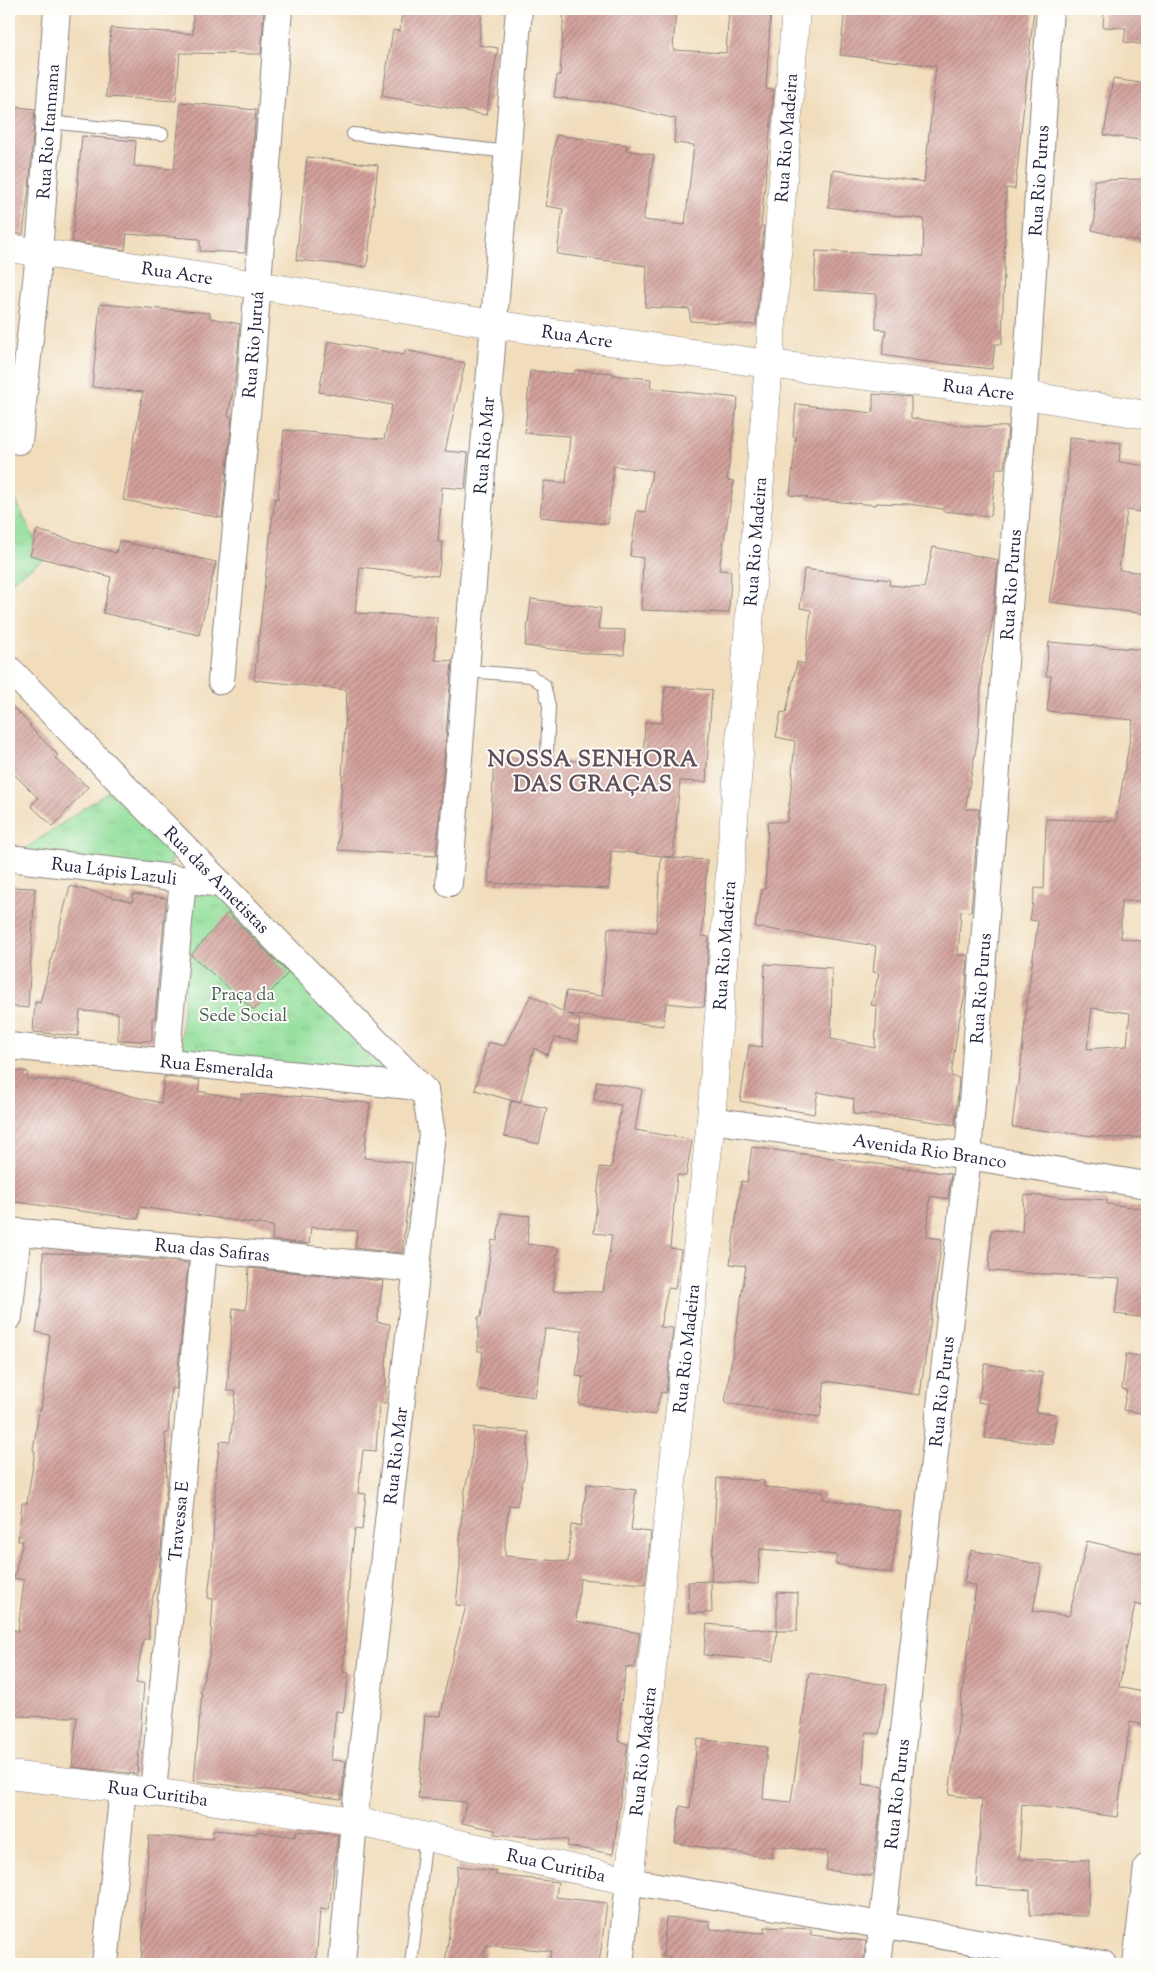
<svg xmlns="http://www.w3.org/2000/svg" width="1156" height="1973" viewBox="0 0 1156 1973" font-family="'Sorts Mill Goudy',serif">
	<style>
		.park { fill: url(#park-tufts); stroke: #5a806b }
		.building { fill: url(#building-hatch); fill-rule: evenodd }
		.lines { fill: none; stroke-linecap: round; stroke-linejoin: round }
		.service-casing { stroke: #8a807c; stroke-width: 14 }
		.minor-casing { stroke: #8a807c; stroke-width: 28 }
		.tertiary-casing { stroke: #8a807c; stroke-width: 29 }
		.service { stroke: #fff; stroke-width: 12 }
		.minor { stroke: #fff; stroke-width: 26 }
		.tertiary { stroke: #fff; stroke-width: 28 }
		.labels { text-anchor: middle; stroke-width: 4; stroke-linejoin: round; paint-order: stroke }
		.street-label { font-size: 18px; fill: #22223b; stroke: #fdfcf7 }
		.park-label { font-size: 18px; fill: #445b58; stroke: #fdfcf7 }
		.district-label { font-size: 22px; font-weight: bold; letter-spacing: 1px; fill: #604e5d; stroke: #fdfcf7 }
	</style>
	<defs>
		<pattern id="park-tufts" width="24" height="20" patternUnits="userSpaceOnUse" patternTransform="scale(1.25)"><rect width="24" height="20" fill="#93df9b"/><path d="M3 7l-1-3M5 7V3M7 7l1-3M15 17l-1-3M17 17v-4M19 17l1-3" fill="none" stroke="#7ebf86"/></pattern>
		<pattern id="building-hatch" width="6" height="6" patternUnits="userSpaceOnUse" patternTransform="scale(1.25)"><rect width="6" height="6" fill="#d3a19b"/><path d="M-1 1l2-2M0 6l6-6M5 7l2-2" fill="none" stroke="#ab8380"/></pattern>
	</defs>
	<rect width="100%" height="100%" fill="#fdfcf7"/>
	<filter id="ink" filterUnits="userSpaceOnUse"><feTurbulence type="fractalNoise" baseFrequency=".02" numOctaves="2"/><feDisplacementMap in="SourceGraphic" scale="10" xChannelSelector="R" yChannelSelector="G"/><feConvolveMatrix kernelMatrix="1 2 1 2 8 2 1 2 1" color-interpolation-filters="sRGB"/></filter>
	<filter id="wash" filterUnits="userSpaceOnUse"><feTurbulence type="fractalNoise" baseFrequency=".0096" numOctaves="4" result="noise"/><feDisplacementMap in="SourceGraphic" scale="20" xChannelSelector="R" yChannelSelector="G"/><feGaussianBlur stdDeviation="1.12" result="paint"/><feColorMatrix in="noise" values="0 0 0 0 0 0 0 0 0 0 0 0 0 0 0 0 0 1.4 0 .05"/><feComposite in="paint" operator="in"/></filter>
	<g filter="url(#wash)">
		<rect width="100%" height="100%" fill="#f1ddbc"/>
		<path class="park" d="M9 486 44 559 9 583Z
			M109 791 173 854 171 864 163 868 19 853Z
			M193 890 220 895 401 1080 179 1057Z"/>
		<g id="blocks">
			<path class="building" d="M193 9H264L261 54 180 53 176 101 106 97 111 28 193 34Z
				M402 9H482L479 45 498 48 486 115 382 96 393 30 400 31Z
				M564 9H676L673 50 726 53 729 9H771L766 89 774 90 761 226H764L756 325 690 321V309L645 307 647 266 557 254 563 209 546 206 556 135 627 145 626 150 654 155 643 220 685 225 694 145 674 143 676 119 609 103 554 97 557 75H560Z
				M845 9H1034L1015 189 1006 188 1002 344H995L992 369 920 361 882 355 886 330 876 329V294L814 290 816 251 923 256 924 219 828 207 833 170 924 182 936 66 840 55Z
				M1104 9H1147V45L1124 42 1126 28 1103 27Z
				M1113 79 1147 84V141L1104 135Z
				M181 102 256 110 245 253 200 251V239L127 234 125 250 72 242 82 136 136 141 134 166 174 169Z
				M9 106 35 109 29 188 23 234 9 233Z
				M307 157 378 165 367 267 296 260Z
				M1147 179V244L1092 230 1095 218 1094 180Z
				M100 304 210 313V318L240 324 235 381 228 416 232 417 222 518 123 500 143 392 92 387Z
				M328 341 404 355 405 350 465 363 445 451 468 453 465 489 442 487 438 542H443L438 576 360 567 355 613 437 617 435 660 452 661 436 856 338 850 347 690 254 680 270 537 275 498 278 499 284 430 384 439 392 405 319 392Z
				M575 370 613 373V375L651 379 650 388 738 398 727 480 734 481 719 570 731 571 729 613 641 610 643 558 630 556 637 511 645 512 652 471 614 466 608 524 540 517 544 481 566 483 570 436 525 433 530 371 574 374Z
				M873 394 911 397V418L965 426 1008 427 1004 468H996L991 516 943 511V509L909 504 876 503V505L807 499V497L790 495 796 437H793L796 404 873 413Z
				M1069 438 1121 443 1119 462 1147 466V513L1127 510 1119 570 1147 573V614L1049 602 1067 482Z
				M37 530 116 553 119 541 216 562 199 635 103 613 111 577 30 555Z
				M933 547 998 560 992 624 982 666 978 737 965 809H979L971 912 961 911 958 955H968L965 995 958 1025 951 1076 959 1078 955 1125 895 1116 853 1114 854 1099 818 1092 814 1114 740 1101 749 1045 762 1047 765 964 832 968 831 1039 875 1048 877 1006 871 1005 879 973 873 972 876 946 755 927 762 889H765L768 822H787L793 773H792L795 741 776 737 781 712 786 713 797 662 805 664 811 610 800 608 804 569 890 580 889 585 924 588Z
				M531 599 601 608 598 629 625 630 624 655 595 654 525 646Z
				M1049 642 1147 650V901H1121V938L1147 942V1137L1113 1138 1012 1127 1017 1085H1019L1027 1001 1038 921 1030 920 1035 888 1044 889 1046 819 1116 821 1133 720 1047 711 1051 676H1046ZM1092 1008 1130 1013 1127 1046 1087 1049Z
				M665 686 712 690 706 782 680 781 673 857 611 851 609 889 488 883 494 757 643 764 645 722 662 723Z
				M9 703 31 725 29 726 58 755 55 758 88 787 53 826 31 806 38 798 9 769Z
				M661 857 707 860 702 936 709 937 704 1007 666 1003 663 1026 568 1014 580 1020 577 1041 555 1038 547 1055 534 1048 520 1103 475 1090 488 1042 504 1046 531 995 563 1012 566 991 602 996 608 928 656 932Z
				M70 886 132 902 133 894 166 898 155 1018H152V1041L118 1040V1013L80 1011 78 1036 33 1032 35 1002 40 1003Z
				M9 887 35 888 28 1008 9 1006Z
				M228 913 288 973 254 1010 191 955Z
				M9 1070 28 1072 27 1079 69 1081 161 1103 164 1077 200 1080 198 1091 241 1099V1094L281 1095 370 1103 364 1158 412 1163 402 1253 355 1248 357 1231 311 1227 309 1244 272 1240 273 1226 140 1207 138 1219 9 1201Z
				M597 1081 642 1089 635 1130 692 1140 686 1176 677 1175 670 1248 681 1250 675 1289 668 1288 660 1327 673 1328 666 1393 661 1392 655 1415 579 1404 583 1377 576 1376 582 1330 545 1329 535 1397 477 1389 483 1351H478V1317H481L492 1240 497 1241 501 1213 530 1216 527 1244 558 1248 553 1291 603 1292 612 1235 594 1233 600 1167 611 1168 621 1105 594 1100Z
				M511 1101 547 1108 539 1144 504 1136Z
				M752 1147 951 1174 948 1199 930 1196 927 1237 942 1239 920 1395 825 1381 820 1417 725 1403 746 1266 730 1264 741 1181 747 1182Z
				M1024 1195 1107 1200V1204L1147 1209V1318L1115 1314 1120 1278 989 1271 991 1230 1022 1232Z
				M43 1253 93 1254 188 1263 176 1389 171 1388 168 1433H165L167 1481 159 1572 149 1613V1639H143L136 1683H144L137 1774 72 1767 77 1717 9 1716V1653L12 1630 18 1631 24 1580 14 1578 23 1541H18L22 1503H27L35 1451 33 1450 39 1410H41L50 1335 36 1332 43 1289Z
				M249 1268 383 1281 377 1322 390 1324 386 1364V1403H379L376 1451 363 1450 358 1493 366 1494 362 1530 355 1529 350 1569 343 1672 349 1673 343 1712 336 1711 331 1760 346 1761 341 1799 194 1781 202 1693H200L210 1653 213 1599 208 1598 212 1562 216 1472 220 1441 230 1442 236 1391H227L233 1308 246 1310Z
				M1126 1354 1147 1357V1414L1123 1410 1127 1390 1122 1389Z
				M985 1364 1043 1373 1036 1412 1056 1414 1053 1444 985 1438 989 1404 978 1402Z
				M474 1427 529 1432 526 1467 517 1506 509 1505 505 1537V1556L568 1562 571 1525 581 1526 587 1484 636 1490 631 1530 651 1532 645 1584 580 1579 576 1621 640 1633 635 1668 626 1667 621 1703 618 1741 628 1744 613 1854 567 1846 568 1840 494 1834 495 1830 462 1823 466 1802 418 1798 425 1715 441 1716 446 1682 466 1606 456 1605 460 1566V1532L465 1490 471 1463Z
				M717 1478 764 1481V1487L824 1492 823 1499 901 1512 891 1573 835 1564 837 1555 760 1549 758 1584 711 1581Z
				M1087 1541 1147 1555V1607L1135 1604 1119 1687 1147 1693V1725L1130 1722 1117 1817 1022 1804 1019 1859 1089 1860 1088 1916 1030 1915V1890L976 1886 982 1799 949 1795 976 1586 964 1583 971 1550 1042 1565 1033 1611 1069 1616Z
				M711 1581 712 1613H689L688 1582Z
				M777 1592 798 1593 797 1631H777Z
				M707 1624 777 1631 774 1661 704 1655Z
				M809 1673 887 1685 879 1734 866 1732 862 1784 883 1787 872 1876 826 1870 828 1852 772 1846 771 1858 675 1843 680 1806 690 1808 697 1739 767 1747 763 1799 791 1802Z
				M213 1830 257 1834V1831L295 1837 296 1831 338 1835 329 1910 320 1909 316 1964H169L141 1962 149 1836 212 1839Z
				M458 1866 496 1871V1875L558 1882 556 1897 607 1903 599 1964H549L551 1951 486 1945 483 1964H445Z
				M666 1917 710 1921V1929L765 1933V1927L811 1929V1935L866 1941 863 1964H669L670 1957H663Z"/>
		</g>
	</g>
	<g filter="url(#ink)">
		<use href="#blocks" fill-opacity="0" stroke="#8a807c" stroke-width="1"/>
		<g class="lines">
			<g class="service-casing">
				<path id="service" d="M49 122 162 134
					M353 134 508 152
					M466 671 531 676 544 685 549 706 547 752
					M411 1964 426 1836"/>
			</g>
			<g class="minor-casing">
				<g id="minor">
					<path id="s1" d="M19 441 39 253 57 9"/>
					<path id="s2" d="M9 669 425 1091"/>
					<path id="s3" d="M221 681 251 373 279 9"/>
					<path id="s4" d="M9 858 221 884"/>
					<path id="s5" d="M449 883 519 9"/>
					<path id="s6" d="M9 1046 409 1086 425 1091"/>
					<path d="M166 1062 183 879"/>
					<path id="s7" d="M711 1120 968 1156 1147 1185"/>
					<path id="s8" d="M9 1231 416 1269"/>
					<path d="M9 1317 18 1232"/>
					<path id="s9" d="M153 1792 204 1250"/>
					<path d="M105 1964 123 1788"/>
					<path id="s10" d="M342 1964 354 1821 432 1134 425 1091"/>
					<path d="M620 1964 629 1881 1103 1964"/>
					<path id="s11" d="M878 1964 968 1156 1025 395 1050 9"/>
					<path d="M1136 1964 1147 1867"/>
				</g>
			</g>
			<g class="tertiary-casing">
				<g id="tertiary">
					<path id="s12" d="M9 248 257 285 493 324 768 364 1025 395 1147 415"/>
					<path id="s13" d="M9 1775 153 1792 354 1821 629 1881 711 1120 796 9"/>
				</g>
			</g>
			<use href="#service" class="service"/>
			<use href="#minor" class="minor"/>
			<use href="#tertiary" class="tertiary"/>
		</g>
	</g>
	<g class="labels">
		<g class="street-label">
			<text dy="6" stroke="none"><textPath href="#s1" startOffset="311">Rua Rio Itannana</textPath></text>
			<text dy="6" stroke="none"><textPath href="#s13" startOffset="2380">Rua Rio Madeira</textPath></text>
			<text dy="6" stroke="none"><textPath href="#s11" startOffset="1791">Rua Rio Purus</textPath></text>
			<text dy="6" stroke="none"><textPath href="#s12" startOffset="170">Rua Acre</textPath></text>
			<text dy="6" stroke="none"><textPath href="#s12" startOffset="575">Rua Acre</textPath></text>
			<text dy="6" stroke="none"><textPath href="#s3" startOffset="338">Rua Rio Juruá</textPath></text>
			<text dy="6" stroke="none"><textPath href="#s12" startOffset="980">Rua Acre</textPath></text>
			<text dy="6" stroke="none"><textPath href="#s5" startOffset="439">Rua Rio Mar</textPath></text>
			<text dy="6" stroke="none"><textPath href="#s13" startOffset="1975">Rua Rio Madeira</textPath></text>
			<text dy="6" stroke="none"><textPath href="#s11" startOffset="1386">Rua Rio Purus</textPath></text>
			<text dy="6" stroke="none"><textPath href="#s4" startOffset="106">Rua Lápis Lazuli</textPath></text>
			<text dy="6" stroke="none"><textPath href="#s2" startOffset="296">Rua das Ametistas</textPath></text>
			<text dy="6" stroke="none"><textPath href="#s13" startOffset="1570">Rua Rio Madeira</textPath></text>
			<text dy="6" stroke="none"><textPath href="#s11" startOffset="981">Rua Rio Purus</textPath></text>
			<text dy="6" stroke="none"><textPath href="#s6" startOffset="209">Rua Esmeralda</textPath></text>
			<text dy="6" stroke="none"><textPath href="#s7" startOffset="221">Avenida Rio Branco</textPath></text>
			<text dy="6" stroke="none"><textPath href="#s8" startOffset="204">Rua das Safiras</textPath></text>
			<text dy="6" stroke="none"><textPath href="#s13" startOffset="1165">Rua Rio Madeira</textPath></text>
			<text dy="6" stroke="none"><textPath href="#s11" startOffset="576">Rua Rio Purus</textPath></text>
			<text dy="6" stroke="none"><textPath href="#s10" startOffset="511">Rua Rio Mar</textPath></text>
			<text dy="6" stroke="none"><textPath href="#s9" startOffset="272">Travessa E</textPath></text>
			<text dy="6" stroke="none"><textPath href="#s13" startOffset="760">Rua Rio Madeira</textPath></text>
			<text dy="6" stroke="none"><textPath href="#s13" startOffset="150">Rua Curitiba</textPath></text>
			<text dy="6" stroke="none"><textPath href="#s11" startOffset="171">Rua Rio Purus</textPath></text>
			<text dy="6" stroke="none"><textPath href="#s13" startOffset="555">Rua Curitiba</textPath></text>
		</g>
		<g class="park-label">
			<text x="243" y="1000">Praça da<tspan x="243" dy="21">Sede Social</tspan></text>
		</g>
		<g class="district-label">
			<text x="593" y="766">NOSSA SENHORA<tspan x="593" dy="25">DAS GRAÇAS</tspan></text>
		</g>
	</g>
	<rect width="1156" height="1973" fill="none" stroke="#fdfcf7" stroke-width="30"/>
</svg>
